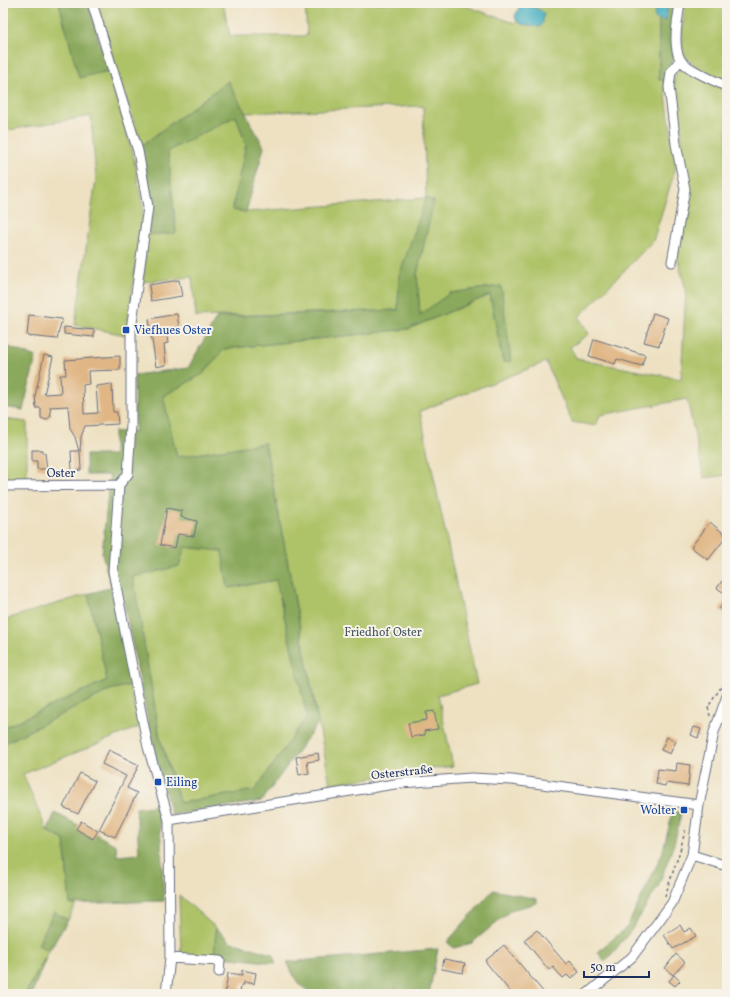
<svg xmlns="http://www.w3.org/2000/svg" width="730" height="997" viewBox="0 0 730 997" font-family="Vollkorn,serif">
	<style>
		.green { fill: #aec367; stroke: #647962 }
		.forest { fill: #8aa95c; stroke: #526c5d; fill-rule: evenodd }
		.water { fill: #41adc0; stroke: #2e6e8f }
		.building { fill: #e0b684 }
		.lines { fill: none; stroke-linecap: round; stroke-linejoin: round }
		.minor-casing { stroke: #656d81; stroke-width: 11 }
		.path { stroke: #656d81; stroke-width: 1.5; stroke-dasharray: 3 3; stroke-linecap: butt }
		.minor { stroke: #fff; stroke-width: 9 }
		.transit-dot { fill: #1a4fb4; stroke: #f7f3e8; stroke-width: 1.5 }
		.labels { text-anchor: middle; stroke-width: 4; stroke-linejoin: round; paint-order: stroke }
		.transit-label { font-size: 12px; fill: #164399; stroke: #f7f3e8; text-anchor: start }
		.street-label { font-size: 12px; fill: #1b2f5e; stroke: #f7f3e8 }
		.park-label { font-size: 12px; fill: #405460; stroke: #f7f3e8 }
	</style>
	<rect width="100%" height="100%" fill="#f7f3e8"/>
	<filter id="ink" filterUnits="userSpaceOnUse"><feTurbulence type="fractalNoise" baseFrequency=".025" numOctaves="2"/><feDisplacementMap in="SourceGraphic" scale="8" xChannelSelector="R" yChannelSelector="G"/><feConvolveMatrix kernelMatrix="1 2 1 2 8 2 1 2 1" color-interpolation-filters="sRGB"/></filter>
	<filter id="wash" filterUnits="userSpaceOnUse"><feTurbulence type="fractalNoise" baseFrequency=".012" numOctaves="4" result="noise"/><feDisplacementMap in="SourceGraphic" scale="16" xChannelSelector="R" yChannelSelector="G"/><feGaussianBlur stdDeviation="0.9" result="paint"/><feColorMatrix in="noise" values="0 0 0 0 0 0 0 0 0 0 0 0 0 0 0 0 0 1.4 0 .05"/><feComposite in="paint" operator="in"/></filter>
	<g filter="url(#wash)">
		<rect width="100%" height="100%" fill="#eee1c2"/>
		<path class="green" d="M3 3H59L79 77 108 71 133 153 143 208 126 335 75 325 96 179 91 116 3 131Z
			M96 3H223L230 36H307L305 3H457L515 23 527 3H659V79L664 81 676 167 653 241 579 317 589 334 570 347 577 359 681 379 686 290 677 257 689 188 673 81 679 66 727 92V475L704 478 687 399 600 415 596 426 572 422 546 362 420 411 477 684 438 695 453 766 330 784 265 443 177 457 163 396 203 374 224 349 408 329 490 295 503 362 511 361 501 286 450 293 420 315 417 274 433 202 399 276 398 310 196 317 192 277 143 282 147 235 176 232 168 151 236 116 246 145 232 210 246 212 426 198 423 106 245 113 228 81 141 146Z
			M685 3H727V81C674 59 680 56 685 3Z
			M3 419 27 422V480H3Z
			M184 547 222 551 228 588 276 580 307 716 256 790 180 803 160 738 132 577 179 566Z
			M88 594 107 680 3 728V620Z
			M130 685 139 727 23 774 47 831 64 840 70 904H76L68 920 54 912 38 945 49 951 25 994H3V744L110 690Z
			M179 895 216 928 214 956 181 954Z"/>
		<path class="forest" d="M59 3H88L108 71 79 78Z
			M659 3H675L673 43 674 58 664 81 659 79Z
			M228 81 264 147 246 212 232 210 246 145 236 116 168 151 176 233 147 235 152 209 141 146Z
			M426 198 434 201 417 274 420 315 450 293 501 286 511 361 503 362 490 295 408 329 224 349 203 374 163 396 177 457 265 443 318 723 262 801 171 815 153 746 120 584 111 587 130 685 110 690 3 744V728L107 680 88 594 111 587 102 553 110 475H86V455H114V432L135 431 134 375 188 368 217 317 398 310 399 276ZM185 547 222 551 228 588 276 580 307 716 255 790 180 803 160 738 133 577 179 566Z
			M6 346 36 357 23 410 3 407V355Z
			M159 805 164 901 70 904 64 840 47 831 55 813 116 845 117 856 139 854 136 808Z
			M673 811 681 813 675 841 659 885 630 932 605 962 598 952 627 927 662 854Z
			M493 890 537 899V903L511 910 472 943 454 948 447 942Z
			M54 912 68 920 49 951 38 945Z
			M216 928 231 942 272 954 276 963 214 956Z
			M438 949 429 994H402L399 988 360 994H313L298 984 287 962Z
			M47 955 32 994H25Z"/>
		<path class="water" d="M521 3 540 10 544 13 543 22 540 27 522 24 516 20 515 16Z
			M657 3H668L666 21 656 19 654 15Z"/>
		<g id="blocks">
			<path class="building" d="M179 280 182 296 151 301 149 285Z
				M653 313 668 318 659 346 644 342Z
				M177 314 179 327 166 329 168 343 164 344 166 365 156 367 149 319Z
				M29 315 62 319 57 339 27 336Z
				M64 327 94 330V337L64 334Z
				M594 339 645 355 642 366 617 359 615 364 589 356Z
				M44 355 53 357 44 394 61 393 60 375H66L65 360 120 356V370L88 371 89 384 83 385 84 414 98 413 96 386 112 384 113 412H117L118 424 85 426 81 437 80 452 81 470 72 471 71 451H79L75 437 70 429 68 406 50 407 51 416 46 420 41 418V408H36L35 396Z
				M32 450H42V453H45L47 469H37V461H32Z
				M167 508 182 511 181 517 197 521 194 536 178 534 175 548 160 545Z
				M710 522 727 536 708 560 691 547Z
				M722 581 727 585V595L717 588Z
				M727 598V615L719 609Z
				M434 711 438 729 424 731 425 735 411 737 408 723 427 720 426 712Z
				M694 727 701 729 698 738 691 735Z
				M667 737 676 741 670 754 661 750Z
				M109 750 139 765 127 788 137 793 115 837 99 830 126 776 102 764Z
				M318 753 319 760 307 762 309 773 299 775 296 757Z
				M677 763 690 765 688 786 666 783 665 786 656 784 658 769 676 771Z
				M80 773 95 781 78 814 63 807Z
				M81 821 98 831 93 839 76 829Z
				M680 925 684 932 691 928 696 936 673 949 664 935Z
				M537 930 566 964 570 961 579 972 571 979 567 975 563 978 553 967 549 970 524 940Z
				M504 945 545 994H512L485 961Z
				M676 954 685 962 673 975 665 968Z
				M444 959 465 963 463 973 442 969Z
				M242 970 256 973 254 984 244 982V985H241L240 994H225L228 973 242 975Z
				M674 975 680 981 675 986 669 981Z"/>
		</g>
	</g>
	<g filter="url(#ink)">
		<use href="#blocks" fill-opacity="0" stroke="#656d81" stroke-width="1"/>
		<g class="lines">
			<g class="minor-casing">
				<path id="minor" d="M92 3 138 151 148 207 131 330V425L128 474 119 485 113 571 148 747 169 820 170 958 166 994
					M680 3C678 19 672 44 680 59 685 69 716 81 727 87
					M672 262 685 189 676 144 669 87 671 72 680 60
					M3 486 119 485
					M169 820 401 783 471 778 512 780 699 805
					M692 855 727 866
					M170 958 220 961 219 972
					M587 994 632 957 672 903 692 855 699 805 714 732 727 696"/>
			</g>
			<path class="path" d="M710 716 708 707 727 678
				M665 896 680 851 686 827"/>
			<use href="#minor" class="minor"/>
		</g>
	</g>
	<g class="transit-dot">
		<rect x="122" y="326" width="8" height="8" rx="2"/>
		<rect x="154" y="778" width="8" height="8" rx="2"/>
		<rect x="680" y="806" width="8" height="8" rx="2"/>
	</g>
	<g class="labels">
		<g class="transit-label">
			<text x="134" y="334">Viefhues Oster</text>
			<text x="166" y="786">Eiling</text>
			<text x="676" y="814" text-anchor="end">Wolter</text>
		</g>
		<g class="street-label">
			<text x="61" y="477">Oster</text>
			<text transform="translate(402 772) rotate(-6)" y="4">Osterstraße</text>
		</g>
		<g class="park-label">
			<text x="383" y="636">Friedhof Oster</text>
		</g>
	</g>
	<rect width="730" height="997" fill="none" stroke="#f7f3e8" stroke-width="16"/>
	<path d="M584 971v6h65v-6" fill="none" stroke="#1b2f5e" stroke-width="2"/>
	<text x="590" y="971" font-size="12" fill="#1b2f5e" stroke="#f7f3e8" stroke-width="3" paint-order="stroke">50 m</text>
</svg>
